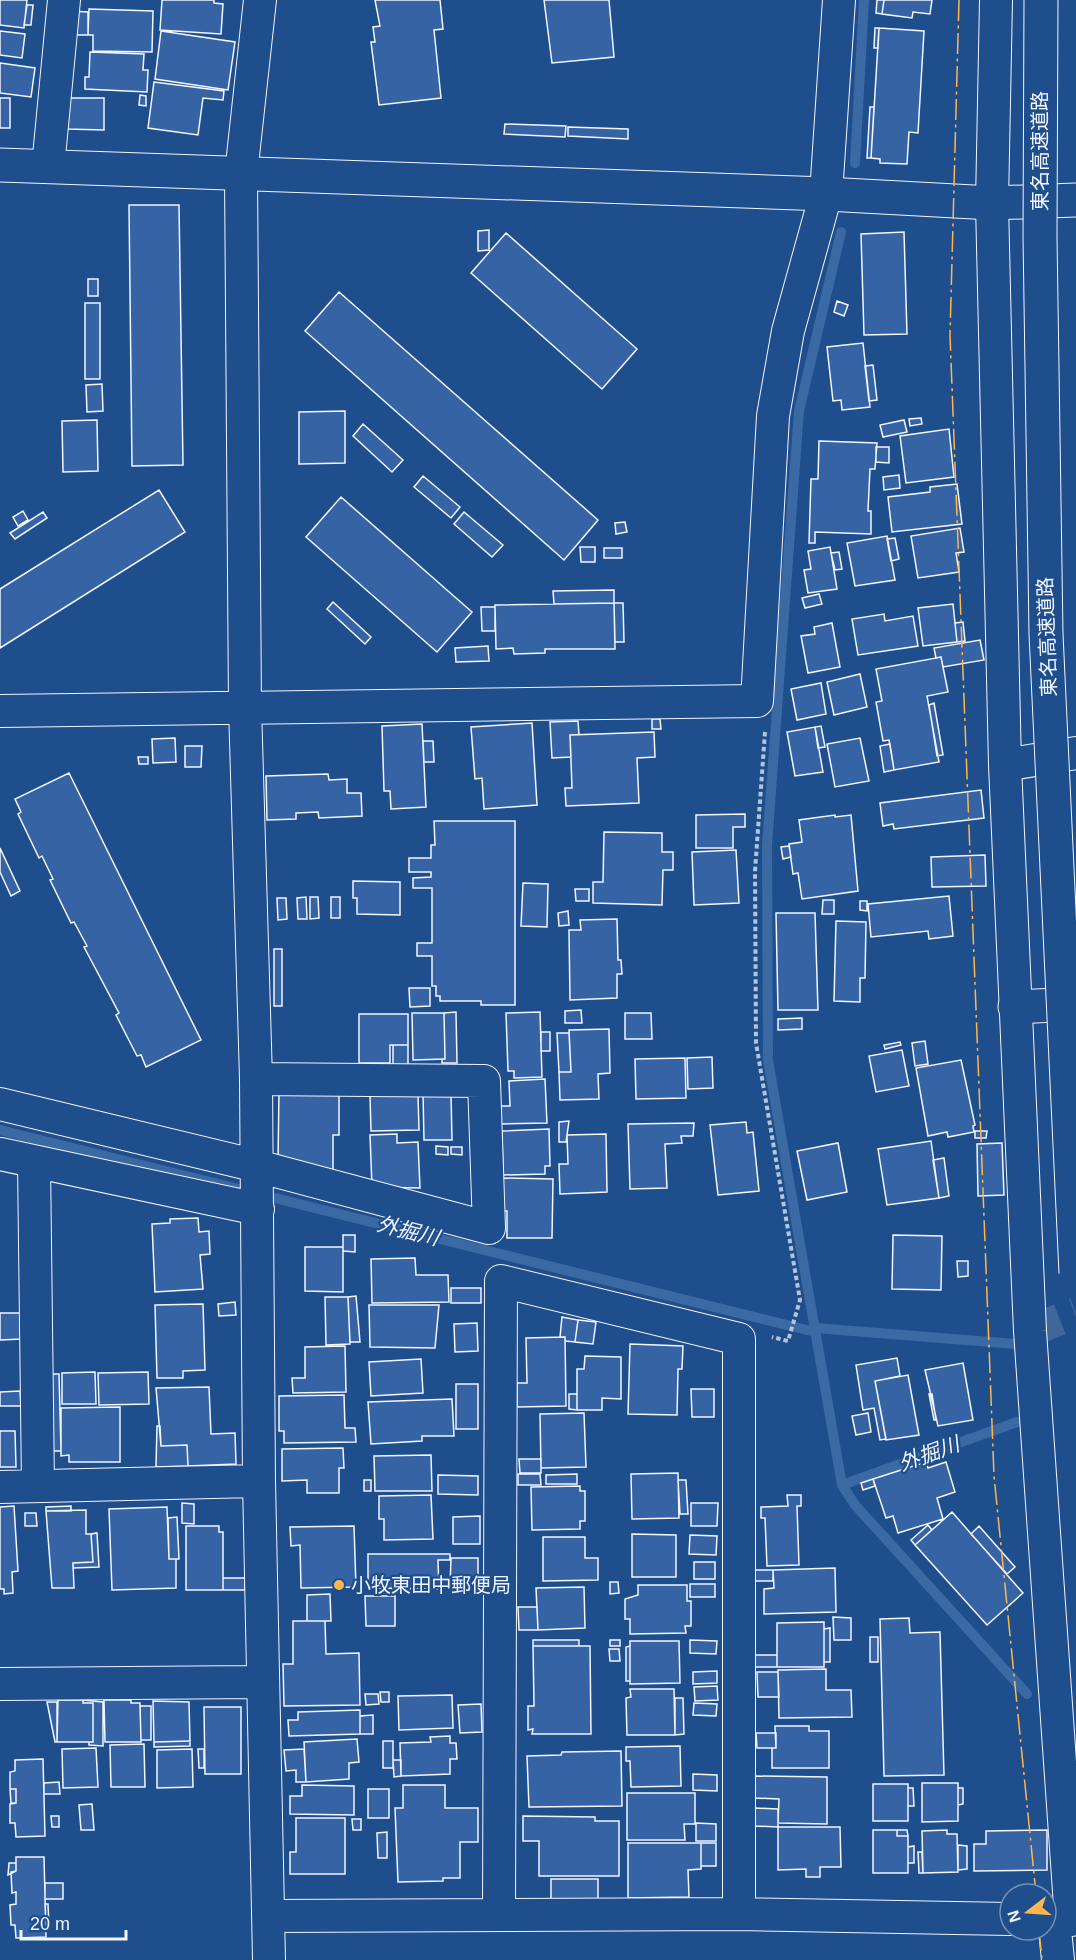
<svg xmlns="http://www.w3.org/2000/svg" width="1076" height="1960" viewBox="0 0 1076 1960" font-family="Helvetica,'Noto Sans JP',sans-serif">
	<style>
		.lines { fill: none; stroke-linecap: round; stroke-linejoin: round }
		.stream { stroke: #3b69a3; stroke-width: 10 }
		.building { fill: #3563a3; stroke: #f2f6ff; stroke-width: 1.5 }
		.street-tunnel { stroke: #3f679d; stroke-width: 32; stroke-dasharray: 32 16; stroke-linecap: butt }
		.street-casing { stroke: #f2f6ff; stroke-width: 34 }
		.secondary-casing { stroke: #f2f6ff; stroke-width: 35 }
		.path { stroke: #b3c4dc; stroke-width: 4; stroke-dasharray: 4.5 3; stroke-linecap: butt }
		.street { stroke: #1f4e8c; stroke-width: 32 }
		.secondary { stroke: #1f4e8c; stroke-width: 33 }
		.highway-bridge-casing { stroke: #f2f6ff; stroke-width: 35; stroke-linecap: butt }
		.highway-bridge { stroke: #1f4e8c; stroke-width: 33 }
		.power { stroke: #ffb74d; stroke-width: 1.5; stroke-dasharray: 21 4.5 3 4.5; stroke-linecap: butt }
		.poi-dot { fill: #ffb74d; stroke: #1f4e8c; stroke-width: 2 }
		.labels { text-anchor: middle; stroke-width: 4.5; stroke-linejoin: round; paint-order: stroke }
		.street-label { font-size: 20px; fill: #f2f6ff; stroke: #1f4e8c }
		.poi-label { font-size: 20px; fill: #f2f6ff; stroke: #1f4e8c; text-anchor: start }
		.water-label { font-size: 21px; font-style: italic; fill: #f2f6ff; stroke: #1f4e8c }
	</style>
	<rect width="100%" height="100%" fill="#1f4e8c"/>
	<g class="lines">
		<path class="stream" d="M855 163 864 0
			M841 232 799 411 767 845 768 1060 842 1485 855 1505 1027 1694
			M0 1130 815 1332
			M815 1328 1016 1344
			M842 1485 1017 1422"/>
	</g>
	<path class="building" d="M0 0H27L24 28 0 25Z
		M162 0H214V3L223 4 221 34 160 30Z
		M375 0H440L443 29 434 30 441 98 379 105 371 42H375L373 27 380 26Z
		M544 0H609L614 57 552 63Z
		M877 0H884L882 14 876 13Z
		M884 0H932L930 14 913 12 912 18 882 14Z
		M27 5H33L31 25H24Z
		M89 9 153 11 152 52 93 51V35H88Z
		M71 11 88 12V35H70Z
		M875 28H879L878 48H874Z
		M879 28 924 31 918 133 909 132 907 164 880 163V159L871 158Z
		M0 31 25 34 22 58 0 55Z
		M161 31 235 42 228 90 155 79Z
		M90 52 144 54 143 70H148L147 92 85 89V77H89Z
		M0 63 35 68 31 97 0 93Z
		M154 82 224 91 223 100 203 98 198 135 148 128Z
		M140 95 146 96V106L139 105Z
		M0 98H10V128H0Z
		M67 98H104V130L66 129Z
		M870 107H874L871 158H867Z
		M505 124 566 126 565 137 504 134Z
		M568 127 628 129V139L568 136Z
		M129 205H179L183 465 132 466Z
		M489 230V250L478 251V231Z
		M904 232 907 334 864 335 861 234Z
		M506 233 637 349 602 389 471 273Z
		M88 279H98V296H88Z
		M339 292 598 520 564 560 305 331Z
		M837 301 848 305 844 316 834 312Z
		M85 303H100V379H85Z
		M863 343 870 407 842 410 841 400 833 401 827 347Z
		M873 365 877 400 869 401 865 366Z
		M102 384 103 411 87 412 86 385Z
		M345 411V463L299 464V412Z
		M921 418 922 424 910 426 909 419Z
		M97 420 98 471 63 472 62 421Z
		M904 420 907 432 883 437 880 425Z
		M363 424 403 460 392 472 353 436Z
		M949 429 954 477 906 483 900 436Z
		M819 441 877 443 875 469H870L868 511H871V534L815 532V543H809L811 479H818Z
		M876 447H889V463L876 462Z
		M899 475 900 488 884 490 883 477Z
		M423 476 460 507 451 518 414 487Z
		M957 484 962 524 892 532 888 497 930 492V487Z
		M159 490 185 532 0 648V589Z
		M341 497 472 612 437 652 306 537Z
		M23 511 28 520 18 526 13 517Z
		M43 512 47 518 15 539 10 533Z
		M464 512 503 545 492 557 454 524Z
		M625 522 627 532 616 534 615 523Z
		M960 528 964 552 956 553 959 572 918 578 911 536Z
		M887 536 895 580 855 586 847 543Z
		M895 538 899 559 891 561 887 539Z
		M580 547H595V562H581Z
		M830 547 837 589 808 593 804 570 811 569 808 551Z
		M604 548H622V558H604Z
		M839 552 842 569 835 570 831 553Z
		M614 590V603L554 604 553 591Z
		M819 594 822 604 805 608 802 598Z
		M333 602 371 637 365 644 327 609Z
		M614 603H623L624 642H615Z
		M614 603 615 649H545V653L514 654 513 648 496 649 495 605Z
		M953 604 957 642 923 646 918 608Z
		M481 607H495V631H482Z
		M884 614 885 621 913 616 918 646 858 655 852 619Z
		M963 622 965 641 957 642 955 623Z
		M832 623 840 667 808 673 801 636 815 634 814 627Z
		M980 640 984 660 943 667 941 657 936 658 934 648Z
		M488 646 489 661 456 662 455 648Z
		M941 657 948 692 927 696 939 762 894 770 889 740 883 741 876 702 882 701 876 669Z
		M860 674 867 707 834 715 827 682Z
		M821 683 826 714 797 720 791 689Z
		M934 703 943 755 937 756 929 705Z
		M652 719H660L661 729H652Z
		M578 721 579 735H570L571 757 552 758 550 722Z
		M532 723 537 805 484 809 482 778 475 779 471 727Z
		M422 724 426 807 391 809 390 791H384L382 726Z
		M821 726 825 747 818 748 815 727Z
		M815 727 823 772 795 776 787 732Z
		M654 732 655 757 637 758 639 803 566 806 565 788H572L570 735Z
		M175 738 176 762 153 763 152 739Z
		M860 738 869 781 835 787 827 744Z
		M423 741H433L434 762H424Z
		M890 744 894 770 884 772 880 746Z
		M185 746H202L201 767H185Z
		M138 757H148V764H139Z
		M69 773 201 1040 146 1067 141 1055 137 1056 116 1015 119 1013 84 947 87 946 74 922 71 923 50 880 53 879 42 856 39 858 18 814 21 812 15 799Z
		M328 774 329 780 347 779V793H361L362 816 319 818 318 812 296 813V819L267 820 266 776Z
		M981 790 984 818 894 829 893 824 883 826 880 803Z
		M745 814V827H733V848H696V815Z
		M835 815V817L851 815 858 891 802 899 798 873 793 874 789 844 802 842 799 820Z
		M434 821H515V1005H481V1001H440V996H436V986H432V956H417V943H432V888H413V878L431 877V872H409V858H431V845H435Z
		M604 832 662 833V852H673V870H663L662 905 593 903V882H603Z
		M789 846 791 857 783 859 781 847Z
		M0 848 20 891 11 896 0 872Z
		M736 850 739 903 694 905 692 852Z
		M985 855 986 886 932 887 931 857Z
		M353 881 400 882V915L357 914V898H353Z
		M523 883 548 884 547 927 521 926Z
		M575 889H589V901H576Z
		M949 896 953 936 929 939 928 931 871 937 868 904Z
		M306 897 307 919H298L297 898Z
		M310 897H318L319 918 310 919Z
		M331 897H340V918H331Z
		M277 898H286L287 919 278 920Z
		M823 900H834V914H822Z
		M860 901H867V911L860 910Z
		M568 911 569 925 559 926 558 913Z
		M776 913H815L818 1010H778Z
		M617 919 618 960H621L622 974H617V998L570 1000 569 930H581L580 920Z
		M836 921 866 922 865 978H860V1002L834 1001Z
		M274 949H282V1006H274Z
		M409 988H430V1006L410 1007Z
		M581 1010 582 1023H565V1011Z
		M456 1012 457 1063H442V1059H445L444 1013Z
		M540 1012 542 1077 514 1078V1071H508L506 1013Z
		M412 1013H444L445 1059 413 1060Z
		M625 1013H651L652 1039H625Z
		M359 1014H408V1045H390V1063H359Z
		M802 1018V1029L778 1030V1019Z
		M609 1029 610 1073 598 1074 599 1099 560 1100 559 1072H571L569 1030Z
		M541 1032H550V1051H541Z
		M557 1033H569L571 1072H559Z
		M925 1041 928 1064 915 1066 912 1043Z
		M900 1042 901 1045 885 1049 884 1045Z
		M393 1045H408V1067H393Z
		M902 1050 909 1086 876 1092 869 1056Z
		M712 1057 713 1088 688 1089 687 1058Z
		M685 1058 686 1098 636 1099 635 1059Z
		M961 1060 975 1125 973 1126 974 1132 948 1137 947 1132 928 1136 916 1068Z
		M545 1079 547 1123 501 1124V1106H510L509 1081Z
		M279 1091H339V1135H333V1178L278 1162Z
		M423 1094H451L452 1140H424Z
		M418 1095 419 1130 371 1131 370 1096Z
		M569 1121 566 1142H559V1122Z
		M746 1122 747 1133 753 1132 759 1191 718 1195 710 1125Z
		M694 1123 693 1136H681L682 1143 665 1144 667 1188 630 1189 628 1124Z
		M549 1129 550 1166H545V1174L503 1175 502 1131Z
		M975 1131H987L986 1138H975Z
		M397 1134V1143L418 1142 420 1188 372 1187 370 1135Z
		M606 1134 607 1192 560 1194 559 1164H568L567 1135Z
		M931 1141 939 1198 887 1205 878 1149Z
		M838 1143 847 1192 807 1200 797 1151Z
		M1002 1143 1004 1195 978 1196 977 1144Z
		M436 1146 448 1147V1155L436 1154Z
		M451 1147H462V1155L451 1154Z
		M944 1158 949 1196 939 1198 933 1160Z
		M502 1178 553 1179 552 1238H507V1211H502Z
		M198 1218 199 1232 209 1231 210 1254 200 1255 203 1289 155 1292 152 1224 170 1223V1219Z
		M343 1235H355V1252L343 1251Z
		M893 1235 942 1236 941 1290 892 1289Z
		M305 1247H343V1292L305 1291Z
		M415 1258 416 1275H448L449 1302 372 1303 371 1259Z
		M957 1261H968V1276L958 1277Z
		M451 1288H481V1303H451Z
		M356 1296 360 1342H350L348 1297Z
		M325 1297H348L350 1344 326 1345Z
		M235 1302 236 1315 219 1316 218 1304Z
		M203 1304 205 1370 183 1371V1378H157L155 1305Z
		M369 1305H439L435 1348 370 1347Z
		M0 1313H22V1339L0 1340Z
		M562 1317 578 1320 575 1342 565 1341V1337H560Z
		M578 1320 596 1322 593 1344 575 1342Z
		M477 1323 478 1351 455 1352 454 1324Z
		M565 1337 566 1406 517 1407V1383H527L526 1338Z
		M630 1344 683 1346 682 1369H678L677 1415 628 1414Z
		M345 1346 346 1392 293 1393 292 1378H305V1347Z
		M585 1356 621 1357V1399L602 1398V1410H577V1369H584Z
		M897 1358 900 1376 875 1381 886 1439 880 1440 874 1408 863 1410 856 1365Z
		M421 1359 423 1393 371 1396 369 1362Z
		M963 1363 973 1420 938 1426 925 1370Z
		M95 1372 96 1404H62V1373Z
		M148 1372 149 1404 99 1405 98 1373Z
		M50 1374H59L61 1451H51Z
		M908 1375 919 1435 886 1440 875 1381Z
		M456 1384H478V1429H456Z
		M209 1387 211 1434 235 1433 236 1464 188 1466 187 1445 161 1446 156 1388Z
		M691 1389H714V1417H692Z
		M20 1391 21 1406H0V1392Z
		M569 1394H577V1410L569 1409Z
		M929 1394H932L936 1420H934Z
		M344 1395 345 1428H355L356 1442 284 1443V1431H279V1396Z
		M452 1399 454 1436H422V1441L371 1444 368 1402Z
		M120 1407V1462H69V1455L61 1456V1408Z
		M584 1413 586 1467 541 1468 540 1414Z
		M868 1413 871 1432 856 1435 852 1416Z
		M157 1426H160L161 1446 187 1445 188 1466 156 1467Z
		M0 1431H15L16 1467H0Z
		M343 1448 344 1468H339V1493H307V1480L282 1481V1449Z
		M431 1455 432 1491H375L374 1456Z
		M519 1459H541V1473H520Z
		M926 1462 928 1468 946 1462 955 1492 937 1498 943 1519 898 1533 893 1516 886 1518 873 1479Z
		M678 1473 679 1518 632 1519 631 1474Z
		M518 1474H540L541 1485H518Z
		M577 1474V1484H546V1475Z
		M438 1475 478 1476V1495L438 1494Z
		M873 1479 875 1486 863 1490 861 1483Z
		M364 1480H371V1491H364Z
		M678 1480H686L688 1514H680Z
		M580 1486V1491H585V1521H580V1529L532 1530 531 1487Z
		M431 1495 433 1539 384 1540V1519H379V1496Z
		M787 1495H801V1506H797L799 1565 767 1566 765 1518H761V1507L788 1506Z
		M182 1503 194 1504V1524L182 1523Z
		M691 1503H718L717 1526H691Z
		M14 1506 18 1571 12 1572 13 1593 4 1594V1589H0V1507Z
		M71 1506V1511H46V1507Z
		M167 1507 169 1559H176V1588L112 1590 109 1509Z
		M86 1510V1534H91L93 1562 73 1563 74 1588H52L46 1511Z
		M952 1512 1023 1593 987 1625 915 1545Z
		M25 1513H36L37 1526H25Z
		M480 1516V1544H453V1517Z
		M177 1517 179 1559H169L168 1518Z
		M928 1525 932 1530 915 1545 911 1540Z
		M186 1526H219V1532H223V1590H186Z
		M354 1526 356 1587 301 1588 300 1545 291 1546 290 1527Z
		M979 1526 1015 1567 1007 1574 971 1534Z
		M97 1533 99 1567 73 1568V1563L93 1562 91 1534Z
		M632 1534 676 1535V1577H632Z
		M690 1535 717 1536 716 1555 689 1554Z
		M543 1537H585V1558H598V1580L543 1581Z
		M368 1554H450V1560H438L439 1589 368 1588Z
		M451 1558H478V1589H450Z
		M694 1562H715V1579H694Z
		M835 1568 836 1612 764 1614V1589L774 1588 773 1570Z
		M751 1570H773V1581H752Z
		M223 1578H245V1590H223Z
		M610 1582H618L619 1593 610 1594Z
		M690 1584H715V1597H690Z
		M638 1585H687V1601H691V1626H685L686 1633 630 1634V1619H625V1599L638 1595Z
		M584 1587 585 1628 538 1630 536 1588Z
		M330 1594 331 1621H307V1595Z
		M365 1596H395V1626H366Z
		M518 1607H537L538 1630H519Z
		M833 1617 851 1618V1640H834Z
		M909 1618 910 1633 940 1632 944 1775 884 1776 880 1619Z
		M293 1621H325L326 1654 359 1653 360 1705 284 1706 283 1664H293Z
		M824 1622V1667H777V1623Z
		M830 1628V1662H824V1629Z
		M870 1637H878V1662H870Z
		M533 1640H579V1646H533Z
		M610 1640H620V1646H610Z
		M690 1640 717 1641 716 1654 690 1653Z
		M630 1641H679L680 1683 630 1684Z
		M533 1646H590L591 1734H532L533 1729 528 1730V1706H534Z
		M630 1646V1681H626V1647Z
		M609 1649H619L620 1661H610Z
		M755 1655H777V1667H755Z
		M826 1669V1690H851L852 1717 779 1718 778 1670Z
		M717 1671V1683L693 1684V1672Z
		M757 1672H778L779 1697H758Z
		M717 1686 718 1700 695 1701 694 1687Z
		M630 1689H674L675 1735H627L626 1698 631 1697Z
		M380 1692H389V1702H381Z
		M365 1694H378L379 1704 366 1705Z
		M452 1695 453 1728 399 1730 398 1696Z
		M675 1698H683L684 1734 675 1735Z
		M58 1700H83V1703H93V1742H57Z
		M83 1700 103 1702V1746L89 1745V1742H93V1703H83Z
		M104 1700H131V1703H140L141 1742H105Z
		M153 1701 189 1702 190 1741 154 1742Z
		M47 1702H57V1742H55Z
		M694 1703 717 1704 716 1716 693 1715Z
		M481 1704 482 1732 460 1733 458 1705Z
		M140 1706H151V1740H141Z
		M204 1707H241V1774H205Z
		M360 1710V1734L289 1736 288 1720H298V1712Z
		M373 1715V1734H360V1716Z
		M775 1726H809V1731H829V1768H772V1748H776Z
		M756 1733H776V1748H757Z
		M450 1736V1743H456L457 1759H450V1774L401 1776 400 1743 431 1742 430 1737Z
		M357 1739 359 1762 349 1763V1779L306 1782 304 1742Z
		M190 1741V1746L154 1747V1742Z
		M383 1741H393V1768H383Z
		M144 1744 145 1787H111L110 1745Z
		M680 1746 681 1786 631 1787 630 1761H626V1747Z
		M96 1748 98 1787 63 1788 62 1749Z
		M192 1749 193 1787 157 1788V1750Z
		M198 1749H204V1768H199Z
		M304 1749 306 1782H296V1770L286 1771 284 1750Z
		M621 1751 622 1806 529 1807 527 1756 561 1755 562 1752Z
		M43 1759 45 1836 16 1837 15 1823H10V1804L16 1803V1789H10V1772L15 1771V1760Z
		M393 1760H401V1776L394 1777Z
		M693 1774 717 1775V1791L693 1790Z
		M754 1776 827 1777V1824L778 1823 779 1799 754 1798Z
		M59 1782 60 1794H44V1783Z
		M922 1783H958V1821L922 1822Z
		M873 1784H908V1821H873Z
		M302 1785 354 1786V1815L290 1814V1796H302Z
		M403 1785H445V1808H478V1842H460V1878H443V1881L398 1882 395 1808H403Z
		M908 1788H913L914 1806H908Z
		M958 1788H963V1804L958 1805Z
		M10 1789H16V1803H11Z
		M368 1789H389V1818H368Z
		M627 1793H695V1824H684L685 1840H627Z
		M92 1804 94 1830H81L79 1805Z
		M755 1808 778 1809V1827L754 1826Z
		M51 1816H59V1827H52Z
		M523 1816 595 1817V1821H619V1876H539V1841H523Z
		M296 1818H345V1874H290V1852H296Z
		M352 1819H361V1830H353Z
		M696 1823 716 1824V1841H696Z
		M778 1827H840L841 1867H820V1877H806V1869L778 1870Z
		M873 1830H897V1836H908V1873H873Z
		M897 1830H907L908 1836H897Z
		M947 1830V1834H957L958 1872 923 1873 922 1831Z
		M1047 1830V1870L974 1871V1844H986V1831Z
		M387 1832V1858H378L377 1833Z
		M628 1843H701V1869L688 1870 689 1897 628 1898Z
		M701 1843H716V1866H701Z
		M958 1845 967 1846V1869L958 1870Z
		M914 1846V1863H908V1847Z
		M918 1852H922L923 1873H919Z
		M16 1857H44L46 1937 16 1938 15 1925H11L10 1905 16 1904V1892L12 1893 11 1872 16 1871Z
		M9 1863H16V1871L8 1875Z
		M551 1879H598V1900H551Z
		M45 1883H63V1899H45Z
		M45 1904H48L49 1926H46Z"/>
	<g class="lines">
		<path class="street-tunnel" d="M1030 1331 1076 1313"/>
		<g class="street-casing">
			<path id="street" d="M260 0 241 174 245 707 256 1079 259 1481 269 1960
				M996 0 992 203 1005 765 1030 1331 1071 1920H1046
				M48 167 64 0
				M0 711 757 701 773 416 788 331 826 194 839 0
				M1005 765 1076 753
				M0 1104 257 1166 489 1228 484 1081 256 1079
				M0 1154 258 1209
				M34 1162 38 1486
				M0 1487 259 1481
				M0 1684 263 1682
				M499 1915 501 1281 739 1339V1914
				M268 1916 739 1914 1010 1919
				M1054 1920 1058 1960"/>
		</g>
		<g class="secondary-casing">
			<path id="secondary" d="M0 165 826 194 992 203 1076 200
				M1015 1007 1076 1004"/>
		</g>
		<path class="path" d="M765 732 755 871 756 1043 800 1300 788 1341 772 1337"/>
		<use href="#street" class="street"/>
		<use href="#secondary" class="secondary"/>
		<g class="highway-bridge-casing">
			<path id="highway-bridge" d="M1041 0 1040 236 1046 634 1076 1273"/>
		</g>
		<use href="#highway-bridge" class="highway-bridge"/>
		<path class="power" d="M959 0 950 335 994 1476 1036 1894
			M1039 1930 1042 1960"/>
	</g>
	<circle class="poi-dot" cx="339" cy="1585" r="6"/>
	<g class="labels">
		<g class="street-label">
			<text transform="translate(1040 151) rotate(-90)" y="7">東名高速道路</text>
			<text transform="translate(1047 637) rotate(-92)" y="7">東名高速道路</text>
		</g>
		<g class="poi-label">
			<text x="351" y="1592">小牧東田中郵便局</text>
		</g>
		<g class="water-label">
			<text transform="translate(408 1231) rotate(14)" y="7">外掘川</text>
			<text transform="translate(929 1454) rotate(-20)" y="7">外掘川</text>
		</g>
	</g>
	<g transform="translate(1028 1912) rotate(253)"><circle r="28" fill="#1f4e8c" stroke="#7391ba" stroke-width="1.5"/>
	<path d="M0-4.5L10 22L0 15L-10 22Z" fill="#ffb74d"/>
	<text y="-9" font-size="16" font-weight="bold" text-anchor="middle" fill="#f2f6ff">N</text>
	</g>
	<path d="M21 1930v9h105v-9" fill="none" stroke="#f2f6ff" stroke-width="3"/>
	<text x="30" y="1930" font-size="18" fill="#f2f6ff" stroke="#1f4e8c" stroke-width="4.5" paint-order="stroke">20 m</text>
</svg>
